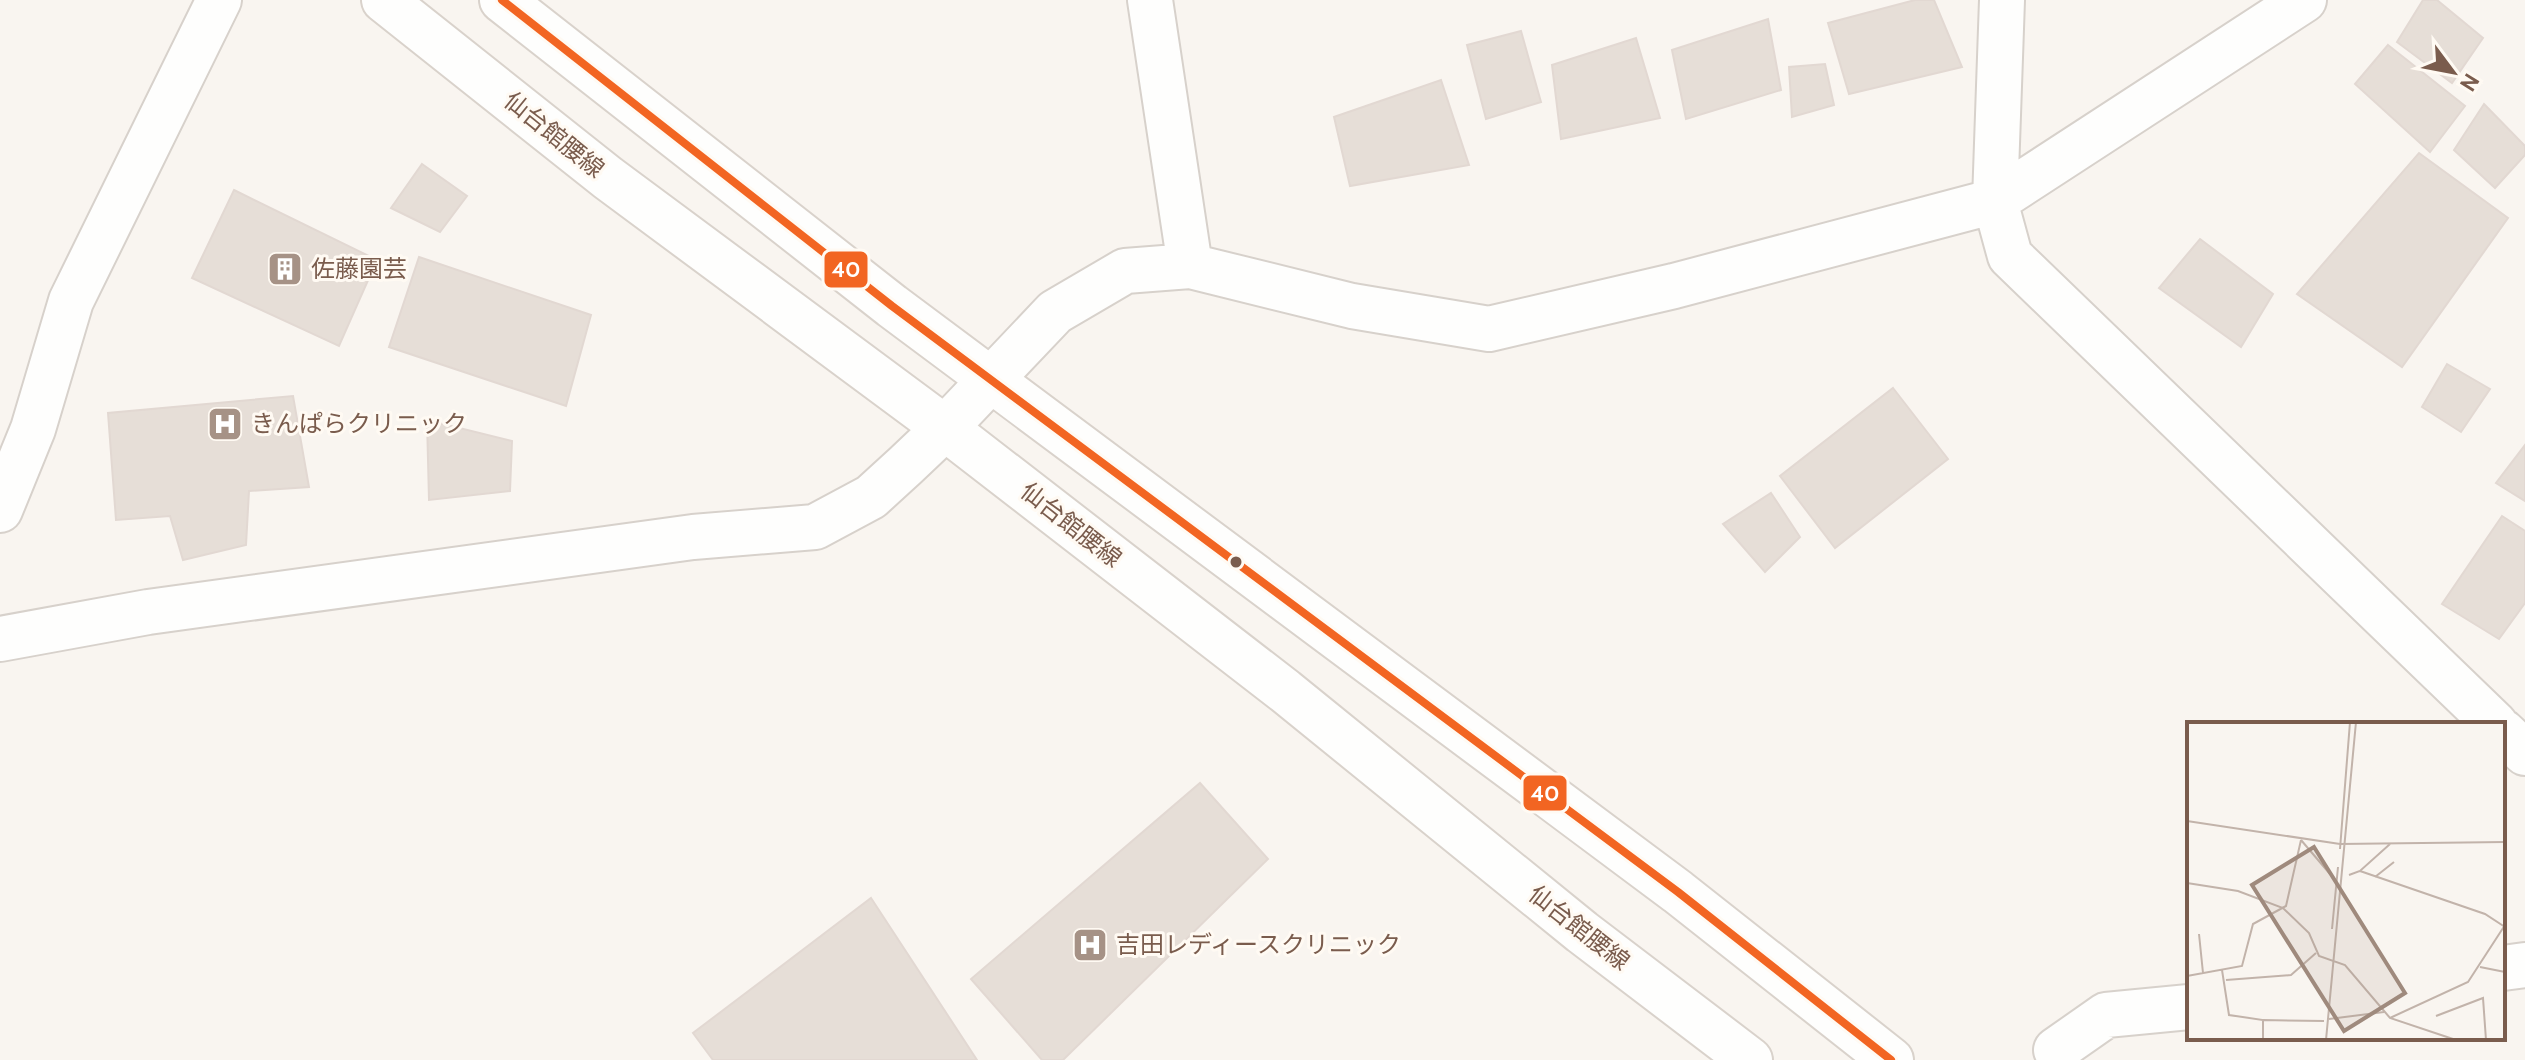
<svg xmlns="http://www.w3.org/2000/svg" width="2525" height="1060" viewBox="0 0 2525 1060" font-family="Cabin,'Noto Sans JP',sans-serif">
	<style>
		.building { fill: #e6ded7; stroke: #e2d8d2; stroke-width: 2 }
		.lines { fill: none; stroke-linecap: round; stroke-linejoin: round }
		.street-casing { stroke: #d7d1cb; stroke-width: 48 }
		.secondary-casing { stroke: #d9d2cb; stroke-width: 48 }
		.street { stroke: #fefefd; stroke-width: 44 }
		.secondary { stroke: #fefefd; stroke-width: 44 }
		.bus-1-casing { stroke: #fffaf3; stroke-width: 14 }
		.bus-1 { stroke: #f26522; stroke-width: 8 }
		.bus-dot { fill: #7a5c4d; stroke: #fffaf3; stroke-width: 3 }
		.labels { text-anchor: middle; stroke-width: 6; stroke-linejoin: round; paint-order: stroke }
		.street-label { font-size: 24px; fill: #7a5c4d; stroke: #fffaf3 }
		.poi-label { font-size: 24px; fill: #7a5c4d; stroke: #fffaf3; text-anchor: start }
		.inset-road { fill: none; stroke: #c2b3aa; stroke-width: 2 }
		.view { fill: #9f8a7d; fill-opacity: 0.15; stroke: #9f8a7d; stroke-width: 4 }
		.inset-edge { fill: none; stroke: #7a5c4d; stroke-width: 4 }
		.line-badge { stroke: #fffaf3; stroke-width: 3 }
		.badge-label { font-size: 22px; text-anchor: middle; font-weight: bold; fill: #fff }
	</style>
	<rect width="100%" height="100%" fill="#f9f5f0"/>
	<path class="building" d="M1915 0H1934L1962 67 1849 94 1828 23Z
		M2423 0H2437L2483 38 2452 83 2397 42Z
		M1768 19 1781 90 1686 119 1672 50Z
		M1521 31 1541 102 1486 119 1467 45Z
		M1636 38 1660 118 1561 139 1552 65Z
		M2388 45 2465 106 2430 152 2355 84Z
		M1825 64 1834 105 1792 117 1789 67Z
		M1441 80 1469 165 1350 186 1334 117Z
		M2484 104 2525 146V155L2495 188 2454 150Z
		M2419 153 2508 218 2402 367 2297 294Z
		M422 164 467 196 440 232 391 208Z
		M234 190 377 260 339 346 192 278Z
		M2200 239 2273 294 2241 347 2159 288Z
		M419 257 591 315 566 406 389 347Z
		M2447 364 2490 389 2461 432 2422 407Z
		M1893 388 1948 459 1835 548 1780 476Z
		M293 396 309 487 249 491 246 545 183 560 170 516 116 520 108 413Z
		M427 420 512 441 510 491 429 500Z
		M2525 445V501L2496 483Z
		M1771 493 1800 537 1765 572 1723 524Z
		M2502 516 2525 531V603L2499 639 2442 604Z
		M1200 783 1268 859 1063 1060H1042L971 979Z
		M871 898 977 1060H713L693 1033Z"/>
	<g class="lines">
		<g class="street-casing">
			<path id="street" d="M1150 0 1190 266
				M2002 0 1995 201 2010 256 2495 724
				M0 510 33 429 71 301 219 0
				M0 639 148 612 693 537 815 527 871 497 906 465 945 428 1055 312 1125 271 1190 266 1352 306 1489 329 1674 286 1995 201 2304 0
				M2503 732 2525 753
				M2503 968 2525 965
				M2056 1050 2106 1015 2189 1007"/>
		</g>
		<g class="secondary-casing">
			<path id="secondary" d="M384 0 608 178 945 428 1285 691 1582 932 1750 1060
				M502 0 892 306 1678 892 1891 1060"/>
		</g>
		<use href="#street" class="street"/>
		<use href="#secondary" class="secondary"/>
		<g class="bus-1-casing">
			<path id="bus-1" d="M502 0 892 306 1678 892 1891 1060"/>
		</g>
		<use href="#bus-1" class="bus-1"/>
	</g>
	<defs>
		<g id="building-square" transform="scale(1.8)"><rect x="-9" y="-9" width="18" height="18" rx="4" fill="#a69286" stroke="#fffaf3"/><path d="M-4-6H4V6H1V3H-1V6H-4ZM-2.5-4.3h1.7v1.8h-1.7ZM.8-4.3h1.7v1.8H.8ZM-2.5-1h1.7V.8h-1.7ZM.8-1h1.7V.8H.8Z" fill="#fff"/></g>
		<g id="hospital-square" transform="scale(1.8)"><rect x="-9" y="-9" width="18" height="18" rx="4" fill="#a69286" stroke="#fffaf3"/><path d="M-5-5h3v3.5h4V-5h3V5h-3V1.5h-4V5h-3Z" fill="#fff"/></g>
	</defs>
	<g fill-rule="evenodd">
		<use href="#building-square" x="285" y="269"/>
		<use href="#hospital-square" x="225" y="424"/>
		<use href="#hospital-square" x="1090" y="945"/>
	</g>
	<circle class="bus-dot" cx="1236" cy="562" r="7"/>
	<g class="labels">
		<g class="street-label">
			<text transform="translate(554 135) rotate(39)" y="8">仙台館腰線</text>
			<text transform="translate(1071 525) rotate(38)" y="8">仙台館腰線</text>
			<text transform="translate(1579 928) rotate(38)" y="8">仙台館腰線</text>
		</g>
		<g class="poi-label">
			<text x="311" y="277">佐藤園芸</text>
			<text x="251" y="432">きんぱらクリニック</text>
			<text x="1116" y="953">吉田レディースクリニック</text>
		</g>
	</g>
	<g transform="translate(2187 722)">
		<rect width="318" height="318" fill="#f9f5f0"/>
		<path class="inset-road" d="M0 99 153 122 318 120M114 118 143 152M153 127 163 0M173 149 298 192 318 205M162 153 173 149 203 122M188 155 207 140M0 161 51 169 96 186 122 211 132 234 158 243 203 296 269 318M145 207 151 145M12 212 16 251M293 245 318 250M35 248 42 293 76 298V318M0 254 55 244 66 202 99 184 114 118M39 258 104 253 129 231M249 294 296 276 299 318M203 296 281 260 318 203M142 297 197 290M76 298 137 299M139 318 169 0"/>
		<path class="view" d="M127 125 218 271 157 309 65 163Z"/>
		<rect width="318" height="318" class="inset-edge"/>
	</g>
	<g class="line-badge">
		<rect x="823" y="250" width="46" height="39" rx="8" fill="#f26522"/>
		<rect x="1522" y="774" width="46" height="38" rx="8" fill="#f26522"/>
	</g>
	<g class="badge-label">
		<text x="846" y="277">40</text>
		<text x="1545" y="801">40</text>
	</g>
	<g transform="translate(2453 72) rotate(122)" stroke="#fffaf3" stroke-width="6" paint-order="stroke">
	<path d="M0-6L14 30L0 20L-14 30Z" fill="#7a5c4d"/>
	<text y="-12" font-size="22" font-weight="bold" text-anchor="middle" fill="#7a5c4d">N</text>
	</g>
</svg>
